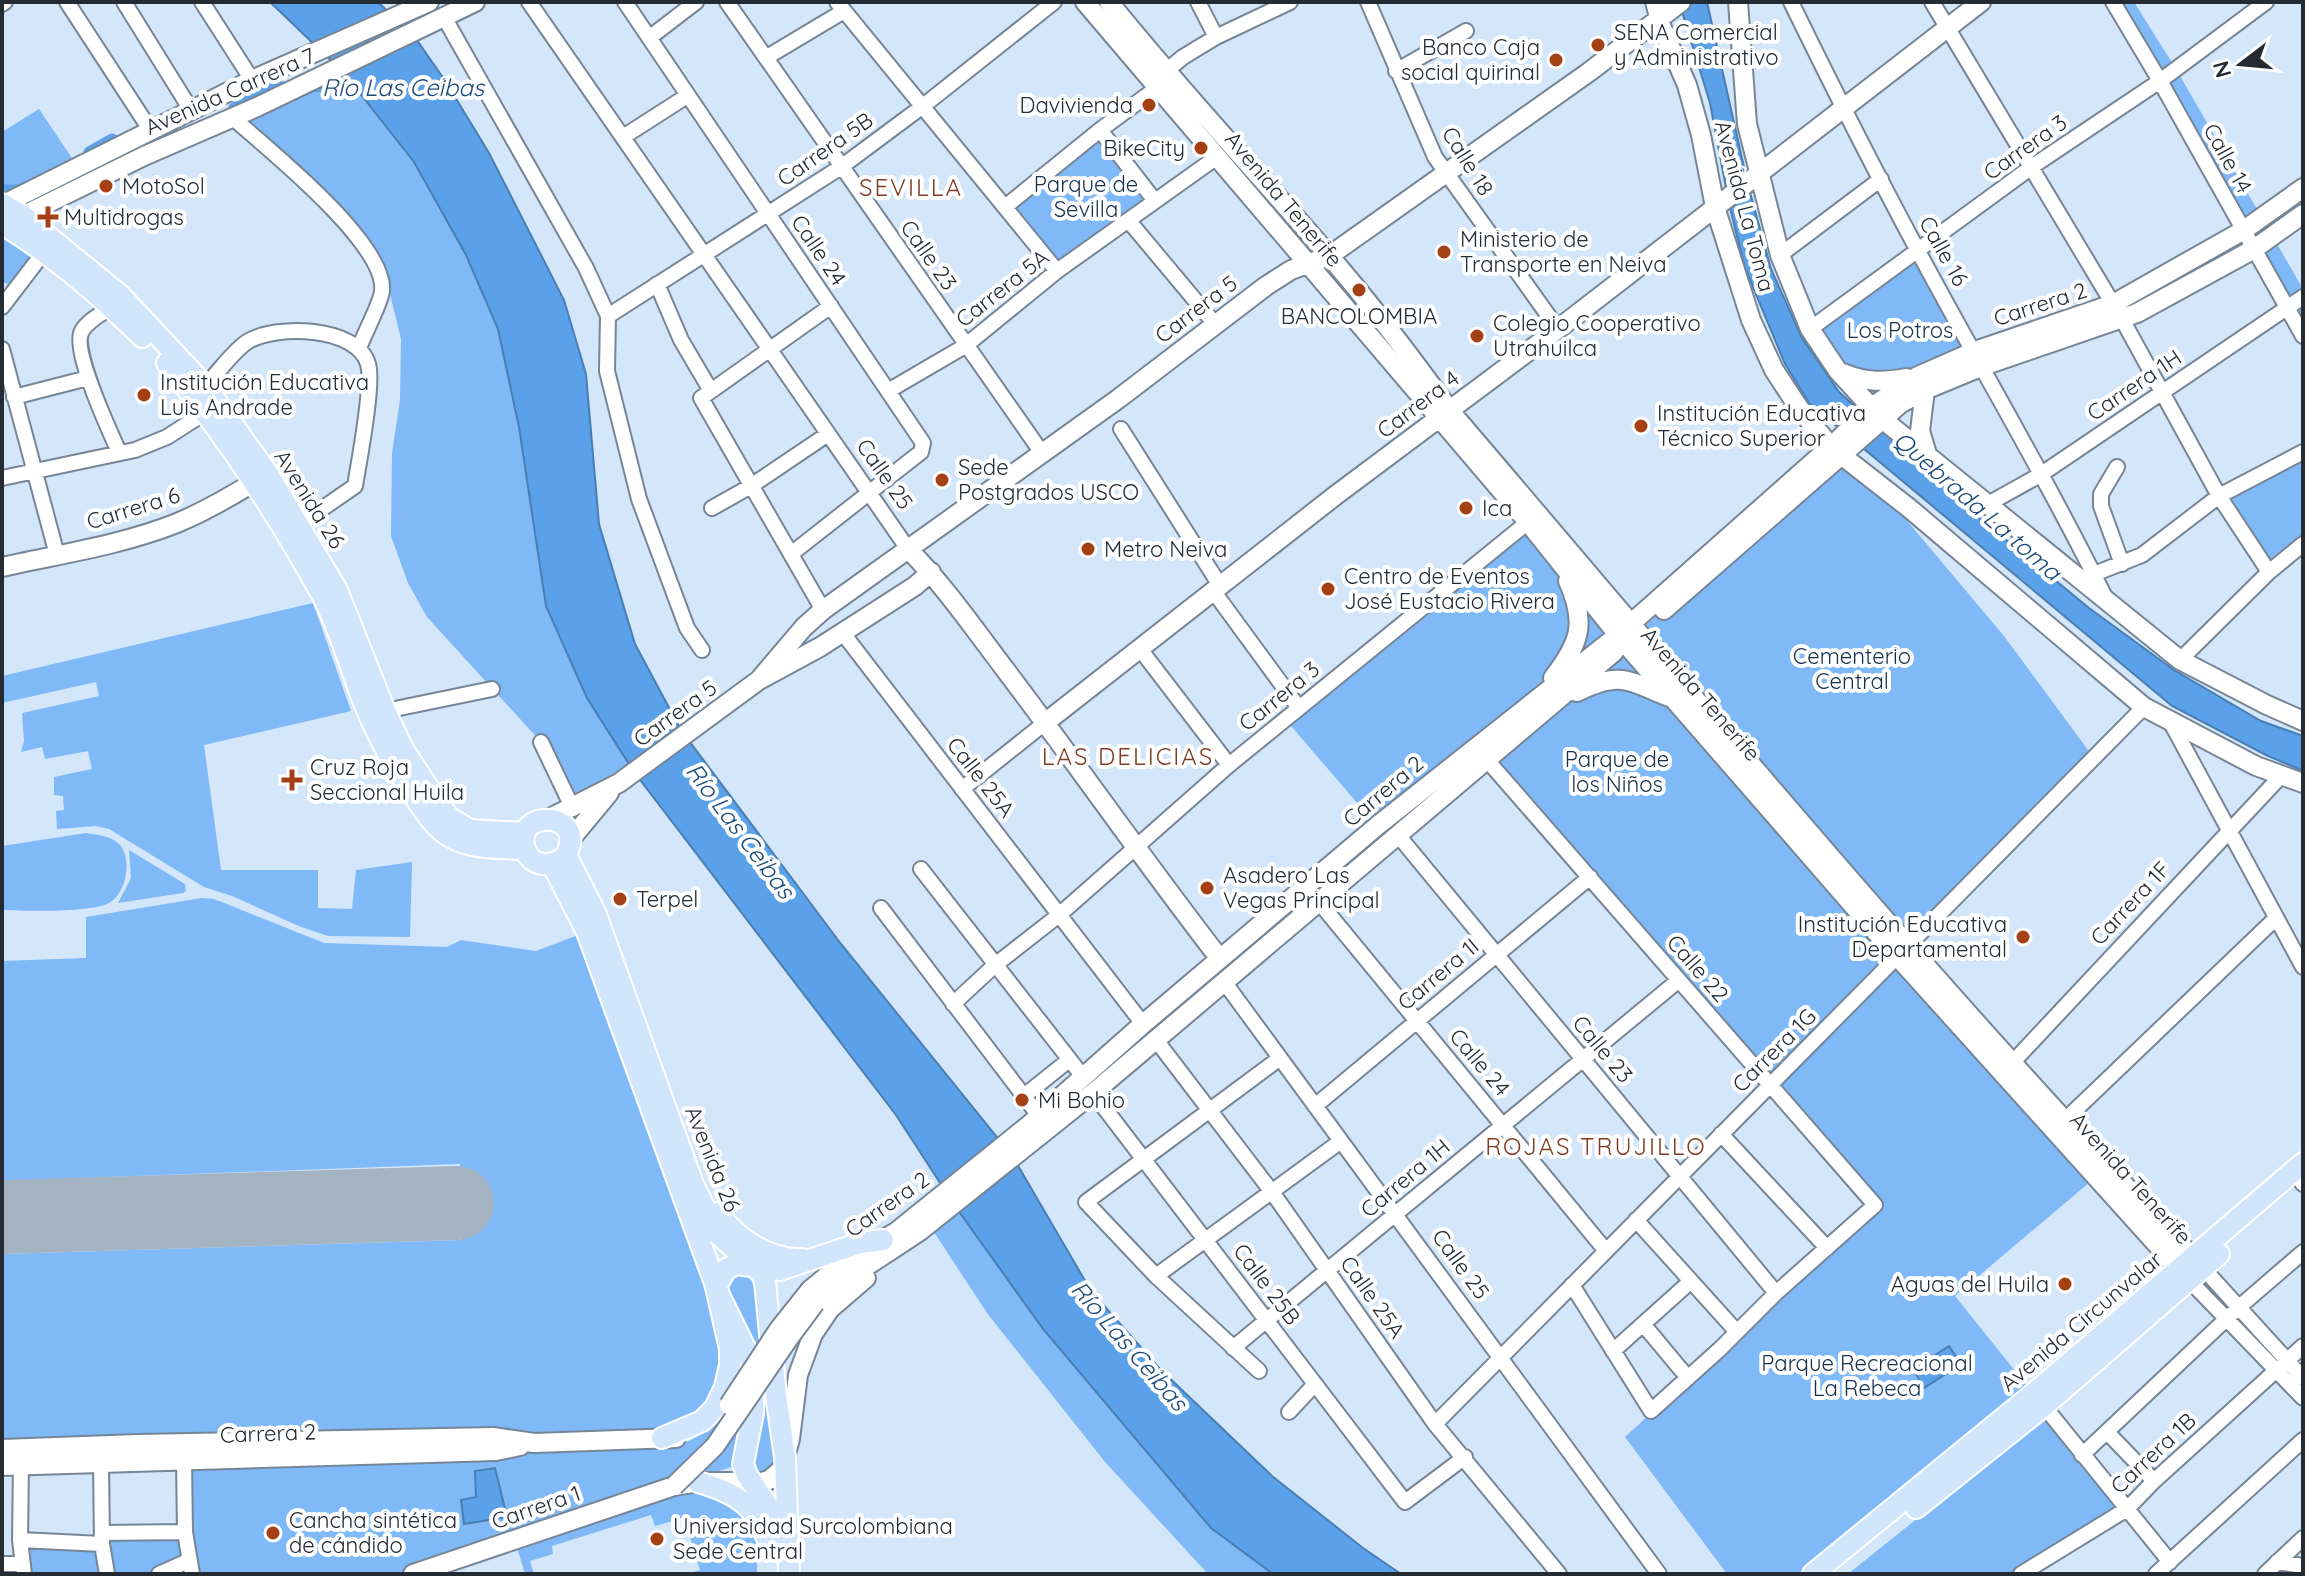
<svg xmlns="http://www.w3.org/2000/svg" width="2305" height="1576" viewBox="0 0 2305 1576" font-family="Quicksand,sans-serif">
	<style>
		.green { fill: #7fb9f7 }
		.water { fill: #5aa1e9; stroke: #4a7eb2; stroke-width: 2 }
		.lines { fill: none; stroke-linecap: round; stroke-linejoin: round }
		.canal { stroke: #5aa1e9; stroke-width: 11 }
		.runway { stroke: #a4b3c2; stroke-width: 74 }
		.street-casing { stroke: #768697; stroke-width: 18 }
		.secondary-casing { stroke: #768697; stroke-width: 22 }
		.primary-casing { stroke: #fff; stroke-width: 24 }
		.street { stroke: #fff; stroke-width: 14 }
		.secondary { stroke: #fff; stroke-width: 18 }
		.primary { stroke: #d1e6fd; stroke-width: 20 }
		.secondary-bridge-casing { stroke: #768697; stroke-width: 22; stroke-linecap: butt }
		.secondary-bridge { stroke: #fff; stroke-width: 18 }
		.poi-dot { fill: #a54015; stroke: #fff; stroke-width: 3 }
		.labels { text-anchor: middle; stroke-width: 8; stroke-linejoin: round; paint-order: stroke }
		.poi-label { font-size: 22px; fill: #242b32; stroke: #fff; text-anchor: start }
		.street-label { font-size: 22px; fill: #242b32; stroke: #fff }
		.park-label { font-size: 22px; fill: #13304d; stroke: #fff }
		.water-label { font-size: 24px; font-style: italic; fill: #194b7a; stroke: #fff }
		.neighbourhood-label { font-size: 24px; letter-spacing: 2px; fill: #803d24; stroke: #fff }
	</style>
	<rect width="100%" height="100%" fill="#d4e6f9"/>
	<path class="green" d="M2113 2H2134L2176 69 2303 289V336Z
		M344 73 414 162 466 255 498 329 519 427 546 606 634 772 573 809 541 742 427 617 408 583 391 536 392 453 400 400 401 339 387 282 375 253 247 122Z
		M39 109 78 167 2 203V132Z
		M1100 130 1155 201 1057 271 1005 207Z
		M2 224 44 252 15 289 2 281Z
		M1918 252 1975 351 1874 402 1817 325Z
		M2303 452V544L2269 572 2219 496Z
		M1841 455 1898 510 2004 636 2091 754 1910 945 1638 632Z
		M1528 522 1618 635 1377 826 1285 719Z
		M313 603 351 711 204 745 221 870H318V908L352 909 356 870 412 862 410 937 328 936 301 927 232 896 204 887 109 829 96 826 57 829 56 811 64 810 63 796 54 795V777L92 769 88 751 45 759 42 747 21 752 24 741 22 713 99 696 96 682 2 703V676Z
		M1625 642 2097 1176 1955 1296 2032 1392 1812 1574H1727L1625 1437 1880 1202 1487 760Z
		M86 833C98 835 113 836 121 846 132 862 126 893 109 903 90 913 25 911 2 910V846Z
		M129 850 185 884 186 891 183 893 118 903 131 878Z
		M202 898 214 899 324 943 447 947 461 940 536 951 578 935 727 1329 725 1387 677 1445C721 1433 727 1402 742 1365L743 1392 732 1467 677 1483 718 1489 777 1553H757V1574H687L700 1570 684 1518 655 1526 651 1515 552 1546 553 1554 530 1561 534 1574H525L515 1541 413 1574H193L188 1559 156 1574H2V1564H22L21 1540 102 1543V1534H186L182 1460 2 1449V1254L461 1240 460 1164 2 1181V961L86 958V917Z
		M955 1206 1043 1329 1211 1528 1273 1574H1208L1105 1462 987 1313 930 1226Z
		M741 1271 756 1277 777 1456 773 1466 763 1473 755 1470 752 1462 760 1361 749 1330 732 1307 726 1282Z
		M2045 1416 2124 1508 2020 1574H1848Z"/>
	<path class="water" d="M270 2H378L416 39 444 79 489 153 564 300 586 374 599 524 635 644 681 730 841 944 1013 1157 1091 1291 1160 1369 1272 1476 1363 1548 1401 1574H1273L1211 1528 1043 1329 955 1206 896 1115 634 772 587 698 546 606 519 427 498 329 466 255 414 162 344 73Z
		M1679 2H1707L1748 185 1771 269 1802 338 1839 392 1971 511 2089 608 2174 670 2261 721 2303 736V771L2266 755 2172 706 1809 403 1785 364 1745 268 1729 204 1710 103Z
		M1949 1346 1961 1364 1924 1388 1913 1369Z
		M495 1468 507 1517 464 1524 461 1500 476 1497 475 1471Z"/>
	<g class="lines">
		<path class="canal" d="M234 108 276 87 368 86
			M89 152 112 139 138 151 149 146
			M2 190H19L25 187"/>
		<path class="runway" d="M2 1217 457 1203"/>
		<g class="street-casing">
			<path id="street" d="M67 2 151 131
				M124 2 191 110
				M202 2 252 80
				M529 2 908 549
				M625 2 923 443 921 452 791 554
				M727 2 1042 453
				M837 2 1057 271
				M1198 2 1216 37
				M1368 2 1435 157 1558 329
				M1791 2C1832 86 1874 169 1918 251 1980 367 2048 481 2106 599
				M1932 2 2113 304
				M2113 2 2160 81 2303 336
				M2 4 5 2
				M444 17 586 268 608 316 607 371 639 499 687 628 702 650
				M649 38 696 2
				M767 57 844 11
				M1396 71 1466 31
				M233 118C268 149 387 244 382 291 381 303 364 334 359 348
				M1100 130 1155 201
				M623 137 687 96
				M1005 207 1100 130 1157 88 1165 72 1183 57 1216 37 1290 2
				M1128 220 1215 324
				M1780 255 1881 179
				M657 284 681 340 711 391
				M2 307 44 252
				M111 307C103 313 87 321 82 331 71 348 110 432 119 452
				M608 316 841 167 923 106 1054 2
				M2122 319 2219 496 2269 572
				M1810 329 2033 166 2160 81 2266 2
				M2 349 57 555
				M205 386C217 374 233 351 247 342 275 324 357 326 368 364 374 384 359 461 355 486L300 524
				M888 391 965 346 1057 271 1217 157
				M14 397 88 378
				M1121 429 1221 587
				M2117 467 2101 494V506L2122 564
				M2 478 135 450 167 437 206 412
				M1986 505 2040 475 2303 297
				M712 508 751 486 828 434
				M2094 574 2142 555 2219 496 2303 452
				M1214 592 1299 708
				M823 610 701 398 831 306
				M842 632 1143 1024
				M1140 649 1229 765
				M2180 660 2269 572 2303 544
				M385 711 492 689
				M2170 721 2303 967
				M541 742 573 809
				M1487 760 1875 1205 1776 1293 1720 1349 1651 1411 1572 1285
				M962 789 1046 722
				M1397 834 1776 1293
				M921 869 1084 1078
				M1319 902 1606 1251
				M881 908 1039 1116
				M1225 983 1659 1574
				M953 1004 995 965 1059 915 1229 765 1528 522
				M1156 1040 1272 1192 1435 1424 1559 1574
				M2013 1062 2281 776
				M1093 1093 1405 1502 1465 1457
				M1024 1096 1069 1060
				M1315 1106 1590 877
				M2066 1119 2276 918
				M1721 1134 1827 1248
				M2300 1180 2303 1184
				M1636 1220 1737 1332
				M2203 1268 2303 1378
				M1156 1276 1341 1141
				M2189 1280 2303 1398
				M1643 1324 1688 1378
				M1233 1348 1679 980
				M1613 1351 1691 1281
				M1259 1371 1156 1276 1086 1202 1280 1058
				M2044 1406 2170 1562
				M1289 1412 1315 1384
				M1435 1424 2144 707
				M2107 1432 2154 1481
				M2082 1455 2238 1308 2303 1252
				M184 1460 185 1532 192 1574
				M101 1463 102 1544 107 1574
				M21 1465 20 1540 24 1574
				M102 1533 185 1532
				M20 1540 102 1544
				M2277 1562 2303 1566
				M2 1564H22
				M159 1574 188 1561
				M2021 1574 2127 1509 2154 1481 2303 1346
				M2156 1574 2303 1440
				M2265 1574 2303 1538"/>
		</g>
		<g class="secondary-casing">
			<path id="secondary" d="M1085 2 1528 522 1618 635 1897 956 2189 1280
				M1109 2C1182 93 1262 177 1337 265 1377 312 1414 361 1450 411 1696 699 1938 992 2201 1266
				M1655 2 1662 28 1687 85 1701 135 1715 207 1751 320 1774 370 1799 408 1831 447 1909 508 2144 707 2256 766 2303 783
				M1738 2 1747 124 1780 255 1810 329 1838 371 1881 418 2180 660 2267 705 2303 721
				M2 205 252 80 429 2
				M10 222 144 156 257 107 475 2
				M1843 373C1867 383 1883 382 1907 378
				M1925 390 1920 431 1927 454
				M908 549C945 586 975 630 1007 672 1079 767 1147 865 1220 959
				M2 567C60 554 122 545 177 523 208 510 237 493 265 475
				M1664 610 1900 404 1925 390 1983 366 2137 313 2254 249 2303 214
				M1553 678C1580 643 1587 623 1568 581
				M759 680 804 627 823 610 1118 399 1266 286 1291 270 1329 256 1589 72 1681 2
				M1577 692C1620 671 1627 680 1669 697
				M1046 722 1336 495 1558 329 1981 2
				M550 818 619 783 759 680 820 647 915 586 931 572
				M570 840 609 793
				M810 1290 844 1262 896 1232 1029 1125 1143 1024 1377 826 1618 635 1837 441 1870 408 1918 376 1975 351 2113 304 2244 230 2303 188
				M815 1303 835 1287 920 1231 1093 1093 1614 652
				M2 1449 138 1444 493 1437 534 1443 676 1438
				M2 1466 496 1451 520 1446
				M413 1574 674 1486 698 1482H761L769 1480 782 1469 790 1439 798 1375 813 1334 830 1309 866 1278"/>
		</g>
		<g class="primary-casing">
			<path id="primary" d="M2 204 23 216 120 295 205 386 268 474 337 590 385 711 403 749 442 809 450 818 470 830 525 833
				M2 224C53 255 100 295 142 337
				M167 363C225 435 277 513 322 595 340 629 350 667 364 703 377 735 393 765 413 794 422 807 430 822 443 832 466 850 497 848 525 849
				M566 855C553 868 531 868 525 849 511 808 589 810 566 855L595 912 693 1184 717 1233 762 1274 765 1282 776 1395 785 1457 789 1574
				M552 864 587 932 720 1297 750 1358 753 1374V1413L743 1464 747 1475 769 1508 774 1521 777 1546
				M718 1213C737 1239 770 1261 803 1259
				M662 1438 702 1421 715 1408 725 1387 730 1365V1349L716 1287 726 1269 737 1264 780 1270 860 1243 883 1240
				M698 1482C736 1493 756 1505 769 1544
				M1916 1508 2044 1406 2219 1254
				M1813 1574 2033 1394 2303 1163"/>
		</g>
		<use href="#street" class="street"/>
		<use href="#secondary" class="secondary"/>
		<use href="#primary" class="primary"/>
		<g class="secondary-bridge-casing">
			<path id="secondary-bridge" d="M729 1405 779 1329 810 1290
				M674 1486 715 1446 789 1338 815 1303"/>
		</g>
		<use href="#secondary-bridge" class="secondary-bridge"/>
	</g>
	<g class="poi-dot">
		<circle cx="1598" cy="45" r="8"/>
		<circle cx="1556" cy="60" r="8"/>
		<circle cx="1149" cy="105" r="8"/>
		<circle cx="1201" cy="148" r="8"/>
		<circle cx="106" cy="186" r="8"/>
		<path d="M44 205h8v8h8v8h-8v8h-8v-8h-8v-8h8z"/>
		<circle cx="1444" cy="252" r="8"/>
		<circle cx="1359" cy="290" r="8"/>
		<circle cx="1477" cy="336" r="8"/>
		<circle cx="144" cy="395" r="8"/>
		<circle cx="1641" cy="426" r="8"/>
		<circle cx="942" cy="480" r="8"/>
		<circle cx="1466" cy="508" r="8"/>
		<circle cx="1088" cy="549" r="8"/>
		<circle cx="1328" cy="589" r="8"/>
		<path d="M288 768h8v8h8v8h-8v8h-8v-8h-8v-8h8z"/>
		<circle cx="1207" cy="888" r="8"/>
		<circle cx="620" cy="899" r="8"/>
		<circle cx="2023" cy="937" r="8"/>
		<circle cx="1022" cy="1100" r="8"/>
		<circle cx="2065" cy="1284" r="8"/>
		<circle cx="273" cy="1533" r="8"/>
		<circle cx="657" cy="1539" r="8"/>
	</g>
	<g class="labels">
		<g class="poi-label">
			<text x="1614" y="40">SENA Comercial<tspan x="1614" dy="25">y Administrativo</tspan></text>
			<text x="1540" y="55" text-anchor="end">Banco Caja<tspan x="1540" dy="25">social quirinal</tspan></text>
			<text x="1133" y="113" text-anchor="end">Davivienda</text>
			<text x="1185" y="156" text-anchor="end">BikeCity</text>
			<text x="122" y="194">MotoSol</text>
			<text x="64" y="225">Multidrogas</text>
			<text x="1460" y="247">Ministerio de<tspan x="1460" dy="25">Transporte en Neiva</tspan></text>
			<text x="1359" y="324" text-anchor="middle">BANCOLOMBIA</text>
			<text x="1493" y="331">Colegio Cooperativo<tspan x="1493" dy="25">Utrahuilca</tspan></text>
			<text x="160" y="390">Institución Educativa<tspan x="160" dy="25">Luis Andrade</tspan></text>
			<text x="1657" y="421">Institución Educativa<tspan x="1657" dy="25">Técnico Superior</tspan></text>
			<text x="958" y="475">Sede<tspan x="958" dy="25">Postgrados USCO</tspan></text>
			<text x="1482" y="516">Ica</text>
			<text x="1104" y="557">Metro Neiva</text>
			<text x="1344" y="584">Centro de Eventos<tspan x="1344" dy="25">José Eustacio Rivera</tspan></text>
			<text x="310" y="775">Cruz Roja<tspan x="310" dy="25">Seccional Huila</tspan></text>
			<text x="1223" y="883">Asadero Las<tspan x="1223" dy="25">Vegas Principal</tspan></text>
			<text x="636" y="907">Terpel</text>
			<text x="2007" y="932" text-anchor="end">Institución Educativa<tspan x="2007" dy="25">Departamental</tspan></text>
			<text x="1038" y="1108">Mi Bohio</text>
			<text x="2049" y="1292" text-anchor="end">Aguas del Huila</text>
			<text x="289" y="1528">Cancha sintética<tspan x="289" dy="25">de cándido</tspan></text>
			<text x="673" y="1534">Universidad Surcolombiana<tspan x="673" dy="25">Sede Central</tspan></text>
		</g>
		<g class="street-label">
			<text transform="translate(230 91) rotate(-24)" y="8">Avenida Carrera 7</text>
			<text transform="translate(2025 147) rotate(-35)" y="8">Carrera 3</text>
			<text transform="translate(825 149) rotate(-35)" y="8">Carrera 5B</text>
			<text transform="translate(2228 158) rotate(61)" y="8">Calle 14</text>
			<text transform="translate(1468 161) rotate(58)" y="8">Calle 18</text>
			<text transform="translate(1284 199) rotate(50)" y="8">Avenida Tenerife</text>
			<text transform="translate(1745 206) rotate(75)" y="8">Avenida La Toma</text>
			<text transform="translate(819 250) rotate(56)" y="8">Calle 24</text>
			<text transform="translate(1944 251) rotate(61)" y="8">Calle 16</text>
			<text transform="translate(929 255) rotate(55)" y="8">Calle 23</text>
			<text transform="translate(1002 288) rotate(-38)" y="8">Carrera 5A</text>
			<text transform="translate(2040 304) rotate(-18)" y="8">Carrera 2</text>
			<text transform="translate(1196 309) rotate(-37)" y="8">Carrera 5</text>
			<text transform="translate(2134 385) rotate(-34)" y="8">Carrera 1H</text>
			<text transform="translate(1418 404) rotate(-37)" y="8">Carrera 4</text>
			<text transform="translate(885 474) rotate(55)" y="8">Calle 25</text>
			<text transform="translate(310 499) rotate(58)" y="8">Avenida 26</text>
			<text transform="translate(133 508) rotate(-17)" y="8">Carrera 6</text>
			<text transform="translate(1701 694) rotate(49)" y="8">Avenida Tenerife</text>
			<text transform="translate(1279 696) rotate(-39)" y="8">Carrera 3</text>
			<text transform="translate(675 713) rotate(-36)" y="8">Carrera 5</text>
			<text transform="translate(981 777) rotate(52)" y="8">Calle 25A</text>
			<text transform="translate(1383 791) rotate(-40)" y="8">Carrera 2</text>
			<text transform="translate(2130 903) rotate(-47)" y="8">Carrera 1F</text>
			<text transform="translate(1698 968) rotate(49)" y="8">Calle 22</text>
			<text transform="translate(1438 974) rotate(-40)" y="8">Carrera 1I</text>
			<text transform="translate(1603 1049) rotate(50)" y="8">Calle 23</text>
			<text transform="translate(1774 1050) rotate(-45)" y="8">Carrera 1G</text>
			<text transform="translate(1480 1062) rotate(50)" y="8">Calle 24</text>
			<text transform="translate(713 1159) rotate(68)" y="8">Avenida 26</text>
			<text transform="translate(1405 1178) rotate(-40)" y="8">Carrera 1H</text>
			<text transform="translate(2131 1178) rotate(48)" y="8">Avenida Tenerife</text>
			<text transform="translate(887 1204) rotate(-35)" y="8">Carrera 2</text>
			<text transform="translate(1461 1264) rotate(54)" y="8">Calle 25</text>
			<text transform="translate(1267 1284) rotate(53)" y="8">Calle 25B</text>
			<text transform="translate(1373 1297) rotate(55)" y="8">Calle 25A</text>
			<text transform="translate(2081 1321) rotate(-40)" y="8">Avenida Circunvalar</text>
			<text transform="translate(268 1433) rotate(-2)" y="8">Carrera 2</text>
			<text transform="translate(2153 1453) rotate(-43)" y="8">Carrera 1B</text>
			<text transform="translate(536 1507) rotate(-19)" y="8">Carrera 1</text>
		</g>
		<g class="park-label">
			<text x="1086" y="192">Parque de<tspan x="1086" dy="25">Sevilla</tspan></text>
			<text x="1900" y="338">Los Potros</text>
			<text x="1852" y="664">Cementerio<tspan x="1852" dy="25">Central</tspan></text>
			<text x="1617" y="767">Parque de<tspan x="1617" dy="25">los Niños</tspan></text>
			<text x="1867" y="1371">Parque Recreacional<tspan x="1867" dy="25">La Rebeca</tspan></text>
		</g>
		<g class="water-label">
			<text x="403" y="96">Río Las Ceibas</text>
			<text transform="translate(1977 506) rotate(41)" y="8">Quebrada La toma</text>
			<text transform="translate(740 831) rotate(53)" y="8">Río Las Ceibas</text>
			<text transform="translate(1129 1346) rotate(49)" y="8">Río Las Ceibas</text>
		</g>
		<g class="neighbourhood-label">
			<text x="911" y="196">SEVILLA</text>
			<text x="1128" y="765">LAS DELICIAS</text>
			<text x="1596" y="1155">ROJAS TRUJILLO</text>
		</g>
	</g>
	<rect width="2305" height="1576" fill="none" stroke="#242b32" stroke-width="8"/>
	<g transform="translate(2241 64) rotate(254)" stroke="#ffffff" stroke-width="6" paint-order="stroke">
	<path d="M0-6L14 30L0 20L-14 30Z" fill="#242b32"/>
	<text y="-12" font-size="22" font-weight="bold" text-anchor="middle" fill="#242b32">N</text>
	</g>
</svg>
